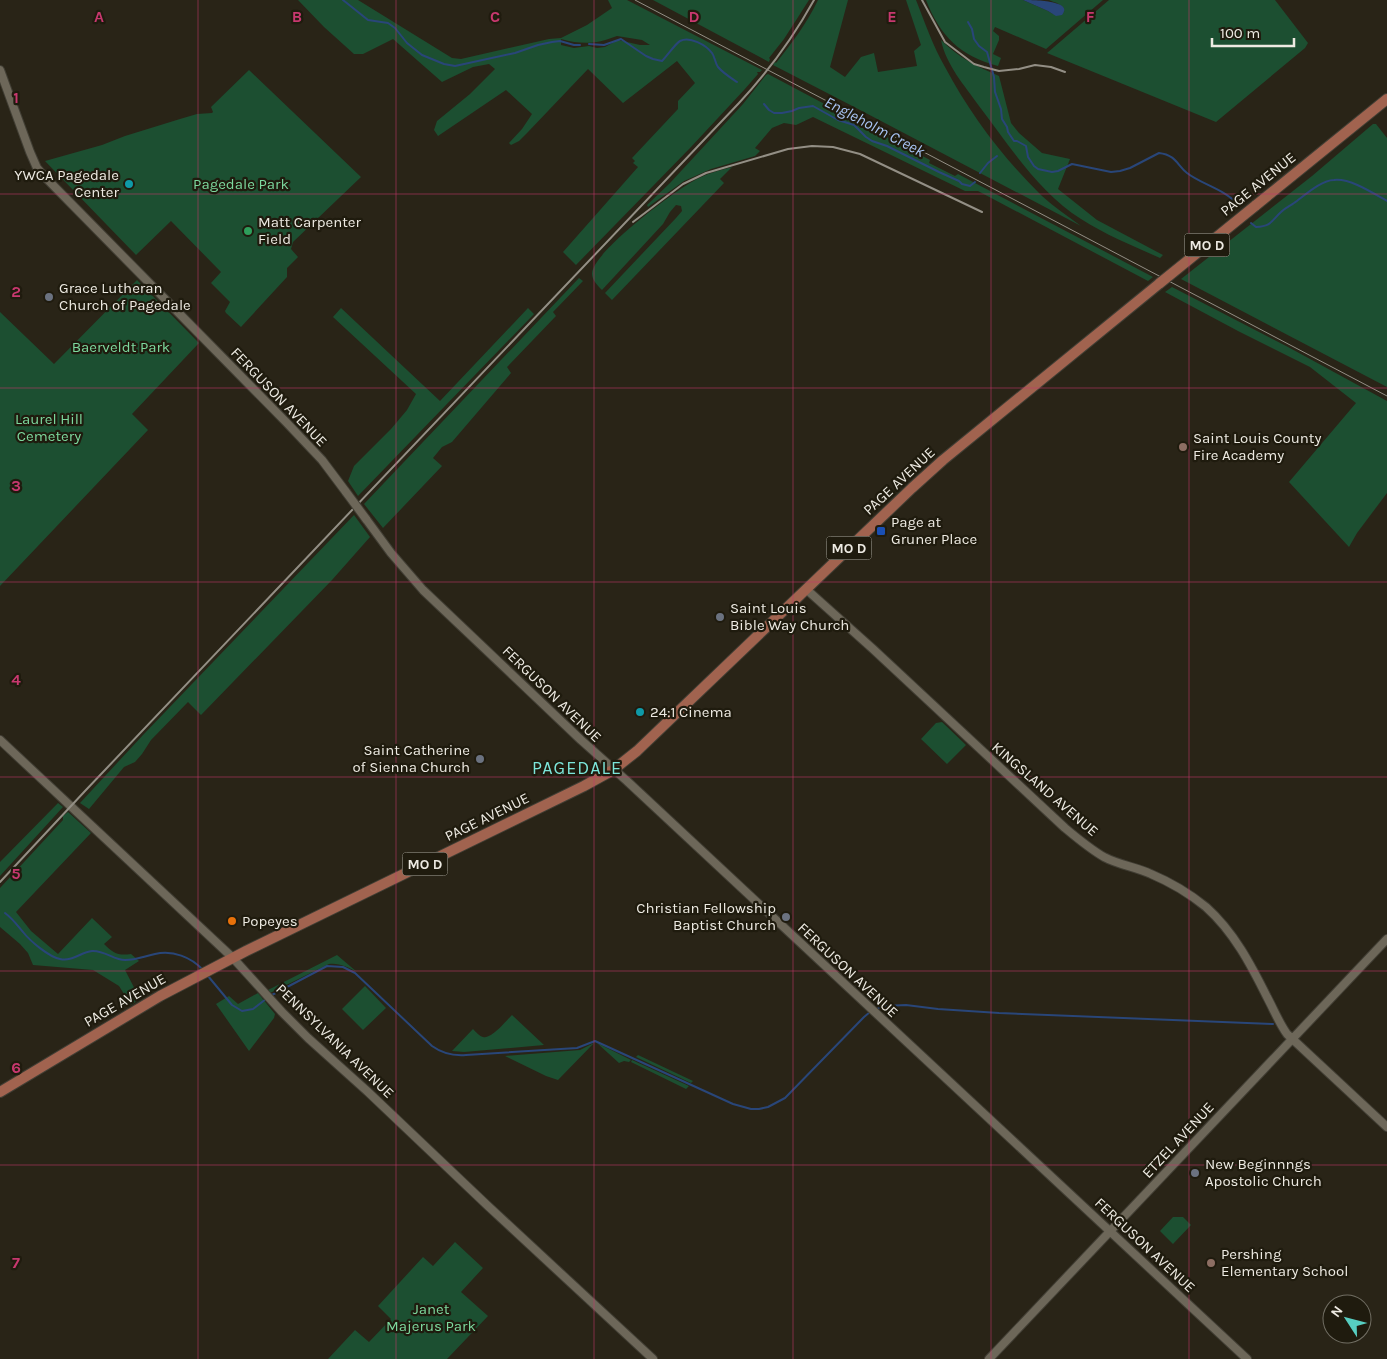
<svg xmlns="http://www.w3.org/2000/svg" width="1387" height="1359" viewBox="0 0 1387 1359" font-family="Karla,sans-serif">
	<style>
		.green { fill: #1c4f31; fill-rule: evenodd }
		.water { fill: #294679 }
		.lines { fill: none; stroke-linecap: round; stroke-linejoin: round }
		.stream { stroke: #294679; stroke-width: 2 }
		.tertiary-casing { stroke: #413e34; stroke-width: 10 }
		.primary-casing { stroke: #413e34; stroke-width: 12 }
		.tertiary { stroke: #6d6759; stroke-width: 8 }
		.primary { stroke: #a1634f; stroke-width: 10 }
		.tram { stroke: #938f85; stroke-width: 1 }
		.rail { stroke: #938f85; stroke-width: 2 }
		.tertiary-bridge-casing { stroke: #413e34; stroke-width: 10; stroke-linecap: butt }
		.primary-bridge-casing { stroke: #413e34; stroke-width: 12; stroke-linecap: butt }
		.tertiary-bridge { stroke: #6d6759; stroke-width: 8 }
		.primary-bridge { stroke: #a1634f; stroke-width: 10 }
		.grid { fill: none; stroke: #c8386f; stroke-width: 1; stroke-opacity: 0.55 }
		.culture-dot { fill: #0f9aa8; stroke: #1f1b0e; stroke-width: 2 }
		.leisure-dot { fill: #2e9e5b; stroke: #1f1b0e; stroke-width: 2 }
		.worship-dot { fill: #6b7280; stroke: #1f1b0e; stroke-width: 2 }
		.education-dot { fill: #8d6e63; stroke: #1f1b0e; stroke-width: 2 }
		.transit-dot { fill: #1a4fb4; stroke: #1f1b0e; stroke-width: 2 }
		.food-dot { fill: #e8710a; stroke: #1f1b0e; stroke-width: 2 }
		.labels { text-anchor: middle; stroke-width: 4.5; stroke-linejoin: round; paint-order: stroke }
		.shield { fill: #1f1b0e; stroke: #afaca2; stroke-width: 1 }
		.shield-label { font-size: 14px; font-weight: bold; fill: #edeae2 }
		.poi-label { font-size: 15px; fill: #edeae2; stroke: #1f1b0e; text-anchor: start }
		.park-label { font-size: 15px; fill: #7dd99e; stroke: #1f1b0e }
		.street-label { font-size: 15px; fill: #edeae2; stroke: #1f1b0e }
		.water-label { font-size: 16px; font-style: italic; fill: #a9c4f4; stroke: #1f1b0e }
		.quarter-label { font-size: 18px; letter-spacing: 1px; fill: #7ce5d9; stroke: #1f1b0e }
		.grid-label { font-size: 16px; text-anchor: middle; font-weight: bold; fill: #c8386f; stroke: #1f1b0e; stroke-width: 4.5; stroke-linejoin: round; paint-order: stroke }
	</style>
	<rect width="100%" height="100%" fill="#292417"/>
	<path class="green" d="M298 0H358L452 58 461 59 549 39 561 38 587 25 612 8 608 0H627L762 70 760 72H757L758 74 744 90 691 147 576 265 563 252 638 167 633 163 635 161 632 158 678 109V101L695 83 677 61 623 103 588 69 528 132 519 141 511 145 509 143 522 129 532 114 506 90 438 136 434 130 437 121 470 94 495 69 489 64 473 67 442 82 393 39 363 54H354L324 27ZM617 36 642 40 650 45H640L618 40 605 47 597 48 589 46 574 48 561 45V39C583 45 596 44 617 36Z
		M653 0H809L784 39 769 58 770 59 769 62Z
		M818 0H848L830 67 845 77 861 57 874 53 878 72 917 66 914 51 921 45 906 0H916C925 23 933 46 945 67 970 114 1003 158 1042 196 1054 207 1068 216 1081 226L862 111 773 65 775 62 776 63C792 43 807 23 818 0Z
		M926 0H1023L1048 11 1053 14 1064 12C1065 4 1055 3 1049 0H1103L1046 49 995 27 993 31 999 36V40L993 54 1001 58 998 66C960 56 940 36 926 0Z
		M1109 0H1275L1308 43 1305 48 1216 122 1047 53Z
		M941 40C959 58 976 66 999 76L1011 123 1019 133 1042 153 1070 159 1058 189 1097 220 1163 255 1160 258C1133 246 1106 235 1081 219 1038 192 1009 145 979 106 965 86 946 65 941 40Z
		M249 70 361 177 293 242 291 249 298 257 287 268V277L241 327 226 313 225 311 230 302 211 283 221 272 171 221 136 255 45 161 102 145 125 136 180 119 197 114 212 113 213 112 211 107Z
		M768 74 930 160 929 163 955 176 958 174 1153 277 1148 281 978 191H965L813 117 796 125 784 123 772 128 755 148 760 151 755 156 711 169 684 181 648 207 647 205 670 183 743 104 766 75Z
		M1373 124H1376L1387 138V387L1181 279 1312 176Z
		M732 167 720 179 724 183 612 300 605 293 676 218 682 211 681 206 676 205 670 212 663 224 602 290C598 286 592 280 592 274 591 253 679 187 699 178 709 173 721 170 732 167Z
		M579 278 583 281 553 312 556 316 507 367 511 373 452 442 442 447 433 458 442 466 383 528 364 504Z
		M137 280 199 343 132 414 148 430 0 586V312L54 364Z
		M1172 287 1288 347 1387 401V493L1357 533 1349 547 1289 482 1356 403 1310 367 1238 331 1165 292Z
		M341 308 440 401 528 308 534 314 358 496 348 481 354 466 391 429 407 410 416 394 333 317Z
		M354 515 370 537 332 580 201 715 188 702 151 740 142 754 135 762 124 767 89 809 80 803 143 735Z
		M942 722 966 745 947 764 921 739 936 723Z
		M58 803 63 807 0 876V862Z
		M68 812 91 833 16 912 31 931 58 954 92 918 112 937 104 944C113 953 118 956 131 954L139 961 125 970 140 999 131 1005 119 986 93 970 33 965 28 953 20 944 0 927V888L63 820V816Z
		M337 955 357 972C347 967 340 963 329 964L270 993 268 990Z
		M365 986 386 1008 363 1030 342 1009Z
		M258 993 275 1014 274 1018 249 1051 216 1004 229 996 238 1004Z
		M512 1015 544 1045 464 1052 452 1051 473 1029C476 1032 479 1036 483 1037 491 1040 507 1020 512 1015Z
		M594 1043 558 1080 546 1076 505 1056 580 1050Z
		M597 1043 631 1060 629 1062 624 1061 619 1063Z
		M638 1055 693 1081 691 1083 636 1057Z
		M632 1060 689 1086 686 1089 631 1062Z
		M1173 1217H1183L1191 1225 1173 1244 1160 1231Z
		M455 1242 483 1268 461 1292 488 1316 447 1359H328L355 1330 369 1342 391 1319 378 1306 423 1257 433 1266Z"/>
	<path class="water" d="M1023 0C1031 0 1075 0 1062 15L1056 16 1048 11Z"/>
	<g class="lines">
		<path class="stream" d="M343 0 368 20 388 23 395 28 407 43 422 55 444 64 455 66 515 53 538 45 552 42 560 41 574 45H580
			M968 22 972 29 974 39 979 46 987 52 994 77 995 92 1001 109 1002 119 1007 127 1008 132 1014 141H1017L1026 146 1028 157 1034 166 1038 169 1052 172 1058 171 1072 164 1111 172 1120 171 1130 168 1159 153C1176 155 1177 165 1187 173 1201 184 1226 190 1237 204
			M589 44 604 45 621 39 646 56 653 59 662 61C667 56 676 43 680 41 690 36 706 45 712 53 715 57 715 63 718 67 723 73 731 78 737 82
			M764 104 769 110 774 113H782L792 111 799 108 813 106 838 120 854 125 866 137 872 141 887 146 939 172 959 181 962 184 970 186 975 182
			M980 173 988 163 997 156
			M1251 223 1256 227C1272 226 1271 221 1281 212 1285 208 1290 206 1294 203 1304 196 1321 180 1334 180 1350 178 1373 193 1387 201
			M5 913C13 919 17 925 23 932 30 941 49 957 60 959 72 962 81 952 92 951 104 950 114 960 125 960 136 960 145 956 155 954 173 950 191 957 203 970
			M208 976 232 1005 242 1011 253 1009 266 999
			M270 996 327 966 343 967 355 973 432 1046C443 1054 453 1056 466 1055L577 1048 595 1041 733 1104 751 1109H759L768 1107 785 1098 864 1017 870 1012
			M874 1010 885 1006 906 1005 938 1009 999 1013 1273 1024"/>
		<g class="tertiary-casing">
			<path id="tertiary" d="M0 70 30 152 37 168 44 176 286 422 322 460 346 492
				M366 519 391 553 423 590 581 740 627 781 1247 1359
				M806 589 873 649 1065 828C1077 838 1090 849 1104 857 1119 865 1136 867 1151 874 1170 882 1190 894 1206 907 1234 932 1251 965 1267 997 1274 1010 1279 1023 1287 1034L1387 1127
				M0 740 233 958 282 1012 308 1038 367 1091 488 1206 653 1359
				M989 1359 1387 939"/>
		</g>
		<g class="primary-casing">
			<path id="primary" d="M1255 206 1387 99
				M0 1092 160 996 246 951 584 786 613 770 637 751 912 488 943 460 1160 283"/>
		</g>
		<use href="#tertiary" class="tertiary"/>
		<use href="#primary" class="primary"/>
		<path class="tram" d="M635 0 1387 396"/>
		<path class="rail" d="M922 0 945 42 974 64 984 67 999 71 1019 69 1035 65 1051 67 1065 72
			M633 222 683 184 706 173 788 149 812 146 833 147 860 154 982 212
			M0 882 85 791 739 103C767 73 794 36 814 0"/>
		<g class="tertiary-bridge-casing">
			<path id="tertiary-bridge" d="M346 492 366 519"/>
		</g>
		<g class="primary-bridge-casing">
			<path id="primary-bridge" d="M1160 283 1255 206"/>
		</g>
		<use href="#tertiary-bridge" class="tertiary-bridge"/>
		<use href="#primary-bridge" class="primary-bridge"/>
	</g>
	<path class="grid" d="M198 0V1359M396 0V1359M594 0V1359M793 0V1359M991 0V1359M1189 0V1359M0 194H1387M0 388H1387M0 582H1387M0 777H1387M0 971H1387M0 1165H1387"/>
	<g class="culture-dot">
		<circle cx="129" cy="184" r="5"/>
		<circle cx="640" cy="712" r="5"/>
	</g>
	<circle class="leisure-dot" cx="248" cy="231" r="5"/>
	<g class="worship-dot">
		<circle cx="49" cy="297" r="5"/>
		<circle cx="720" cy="617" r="5"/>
		<circle cx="480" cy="759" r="5"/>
		<circle cx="786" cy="917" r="5"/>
		<circle cx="1195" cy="1173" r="5"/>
	</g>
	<g class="education-dot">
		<circle cx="1183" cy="447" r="5"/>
		<circle cx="1211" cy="1263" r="5"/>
	</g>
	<rect class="transit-dot" x="876" y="526" width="10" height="10" rx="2.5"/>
	<circle class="food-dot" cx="232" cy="921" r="5"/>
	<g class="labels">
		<g class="shield">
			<rect x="1184.5" y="233.5" width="45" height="23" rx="4"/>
			<rect x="826.5" y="536.5" width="45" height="23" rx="4"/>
			<rect x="402.5" y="852.5" width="45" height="23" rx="4"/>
		</g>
		<g class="shield-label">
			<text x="1207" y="250">MO D</text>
			<text x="849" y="553">MO D</text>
			<text x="425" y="869">MO D</text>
		</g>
		<g class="poi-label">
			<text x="119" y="180" text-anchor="end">YWCA Pagedale<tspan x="119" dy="17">Center</tspan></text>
			<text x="258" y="227">Matt Carpenter<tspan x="258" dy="17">Field</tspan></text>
			<text x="59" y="293">Grace Lutheran<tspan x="59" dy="17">Church of Pagedale</tspan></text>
			<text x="1193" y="443">Saint Louis County<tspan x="1193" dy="17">Fire Academy</tspan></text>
			<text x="891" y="527">Page at<tspan x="891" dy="17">Gruner Place</tspan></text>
			<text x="730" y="613">Saint Louis<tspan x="730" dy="17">Bible Way Church</tspan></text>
			<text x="650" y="717">24:1 Cinema</text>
			<text x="470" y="755" text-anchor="end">Saint Catherine<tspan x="470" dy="17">of Sienna Church</tspan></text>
			<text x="776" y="913" text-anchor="end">Christian Fellowship<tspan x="776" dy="17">Baptist Church</tspan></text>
			<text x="242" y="926">Popeyes</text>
			<text x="1205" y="1169">New Beginnngs<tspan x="1205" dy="17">Apostolic Church</tspan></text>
			<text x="1221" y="1259">Pershing<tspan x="1221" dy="17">Elementary School</tspan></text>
		</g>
		<g class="park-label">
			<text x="241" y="189">Pagedale Park</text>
			<text x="121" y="352">Baerveldt Park</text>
			<text x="49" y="424">Laurel Hill<tspan x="49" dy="17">Cemetery</tspan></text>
			<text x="431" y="1314">Janet<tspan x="431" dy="17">Majerus Park</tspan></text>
		</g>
		<g class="street-label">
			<text transform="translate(1258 184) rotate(-39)" y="5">PAGE AVENUE</text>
			<text transform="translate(279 397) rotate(46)" y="5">FERGUSON AVENUE</text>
			<text transform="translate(899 481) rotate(-43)" y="5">PAGE AVENUE</text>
			<text transform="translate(552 694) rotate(44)" y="5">FERGUSON AVENUE</text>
			<text transform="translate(1045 789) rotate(41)" y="5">KINGSLAND AVENUE</text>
			<text transform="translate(487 817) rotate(-26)" y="5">PAGE AVENUE</text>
			<text transform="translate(848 970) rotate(43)" y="5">FERGUSON AVENUE</text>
			<text transform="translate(125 1000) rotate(-30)" y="5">PAGE AVENUE</text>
			<text transform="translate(335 1041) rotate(44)" y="5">PENNSYLVANIA AVENUE</text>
			<text transform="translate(1178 1140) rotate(-47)" y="5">ETZEL AVENUE</text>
			<text transform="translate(1145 1245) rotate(43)" y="5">FERGUSON AVENUE</text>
		</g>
		<g class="water-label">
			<text transform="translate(875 126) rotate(28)" y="6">Engleholm Creek</text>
		</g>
		<g class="quarter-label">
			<text x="577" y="774">PAGEDALE</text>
		</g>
	</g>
	<g class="grid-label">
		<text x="99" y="22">A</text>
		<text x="297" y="22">B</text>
		<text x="495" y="22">C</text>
		<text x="694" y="22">D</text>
		<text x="892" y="22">E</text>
		<text x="1090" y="22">F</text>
		<text x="16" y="103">1</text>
		<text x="16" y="297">2</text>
		<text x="16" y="491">3</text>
		<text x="16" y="685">4</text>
		<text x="16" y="879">5</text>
		<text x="16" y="1073">6</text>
		<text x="16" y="1268">7</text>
	</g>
	<g transform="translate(1347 1319) rotate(306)"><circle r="24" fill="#1f1b0e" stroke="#716e63"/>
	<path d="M0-4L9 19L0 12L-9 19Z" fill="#57cec1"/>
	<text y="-8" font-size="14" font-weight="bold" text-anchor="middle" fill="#edeae2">N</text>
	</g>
	<path d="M1212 38v8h82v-8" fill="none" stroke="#edeae2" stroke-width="2.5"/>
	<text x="1220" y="38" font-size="15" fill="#edeae2" stroke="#1f1b0e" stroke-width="4" paint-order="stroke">100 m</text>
</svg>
